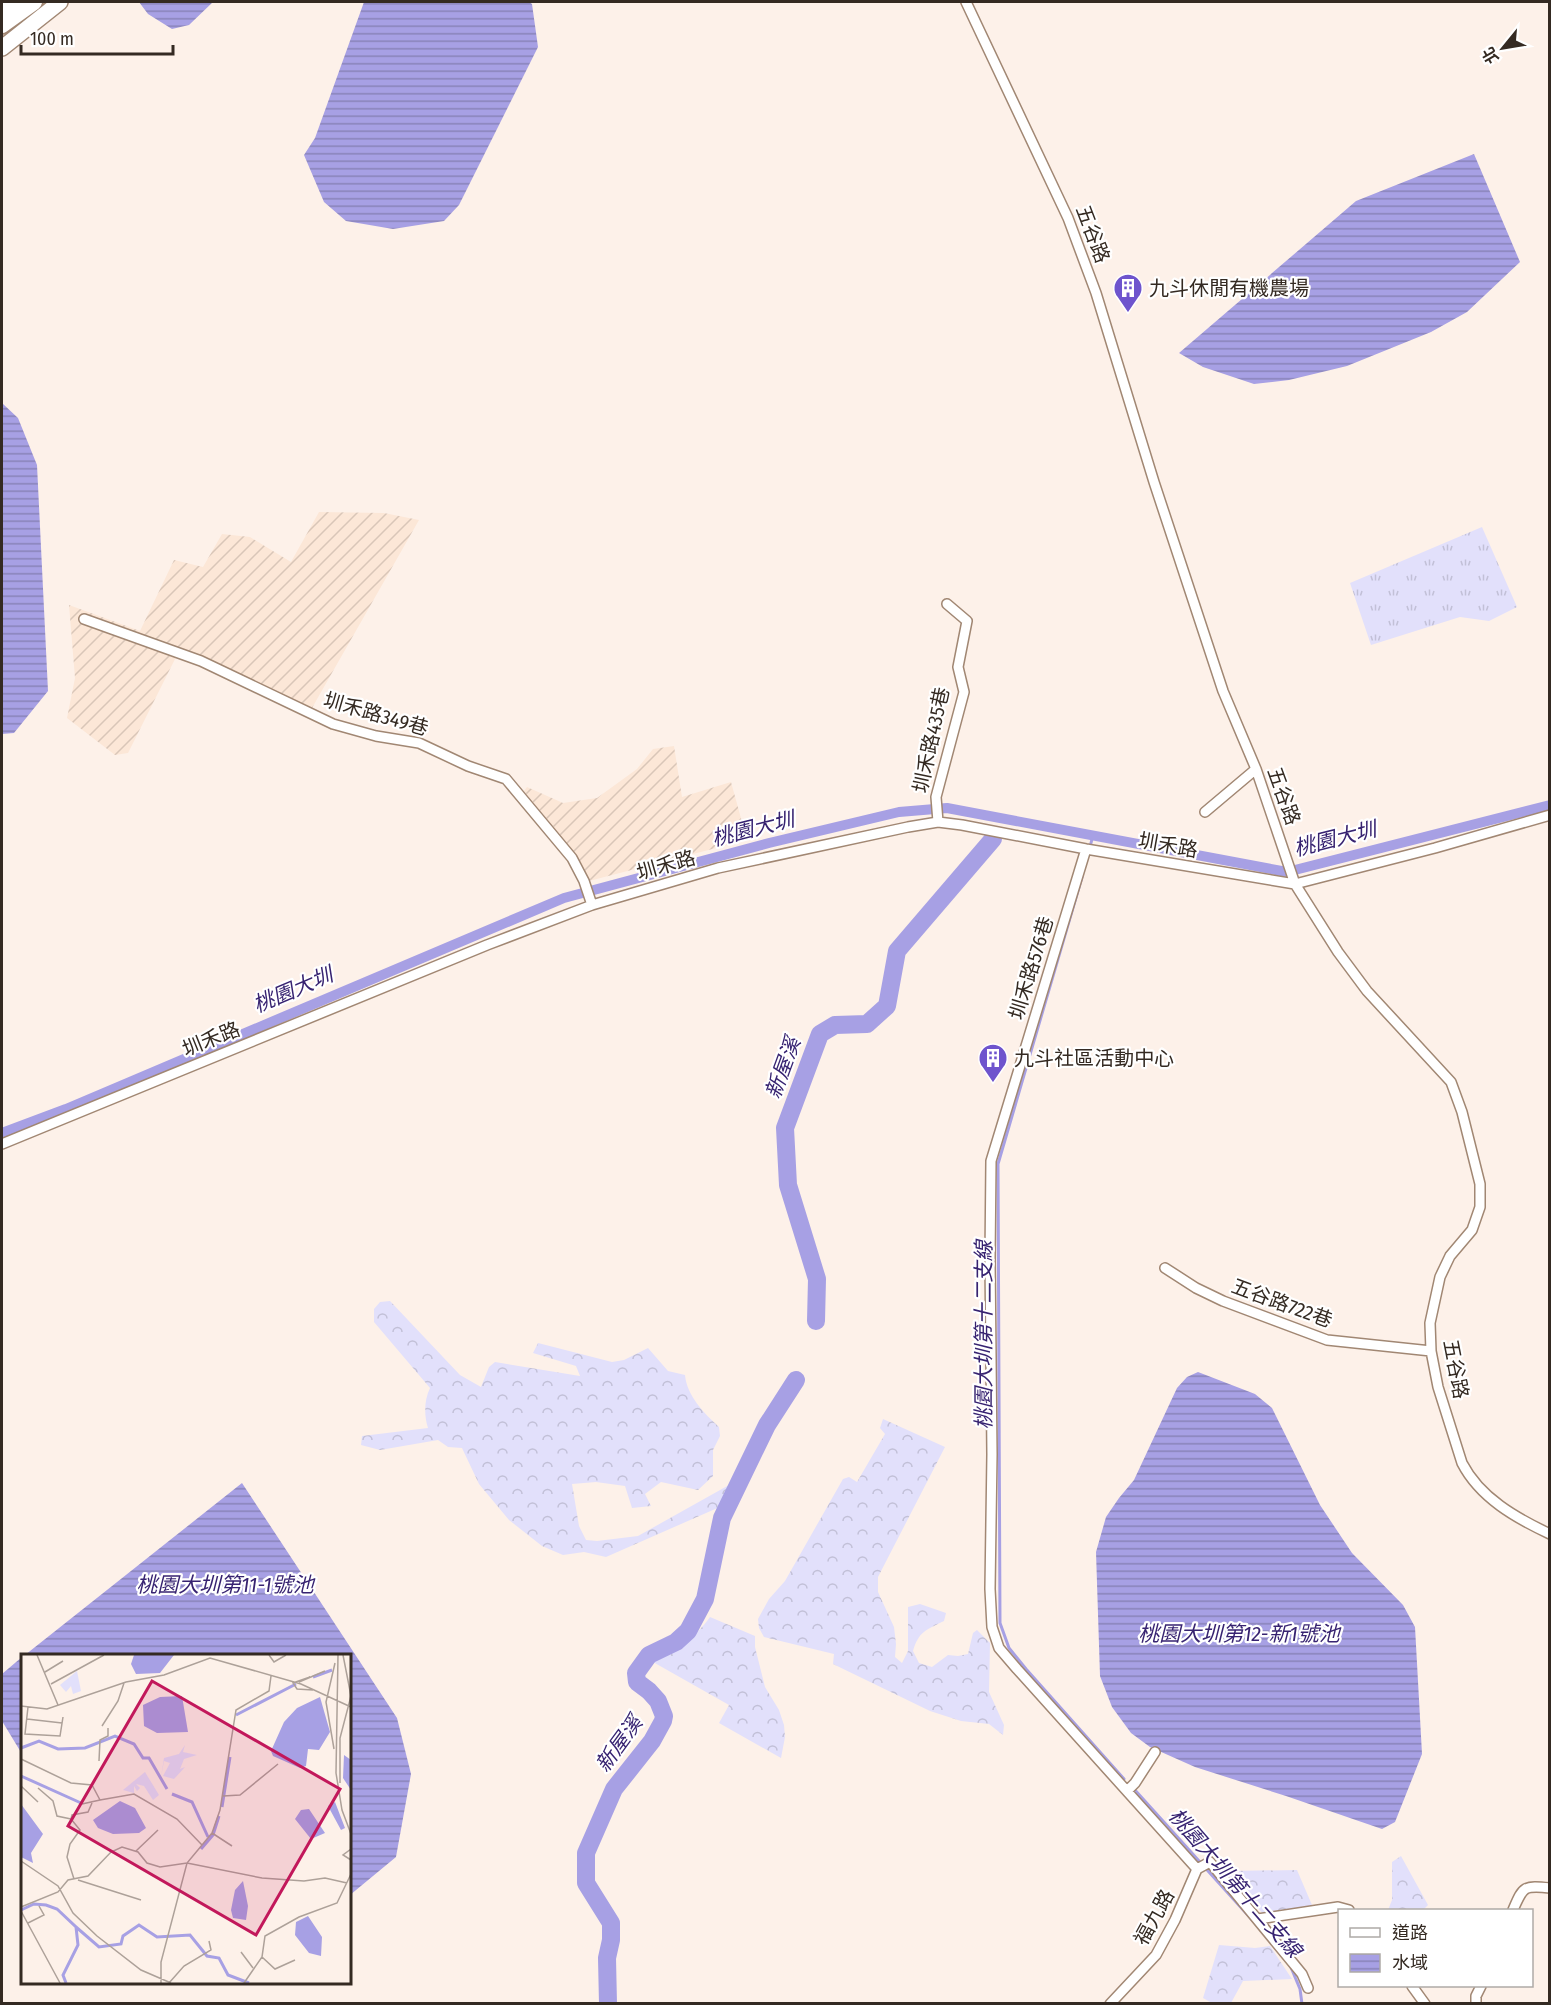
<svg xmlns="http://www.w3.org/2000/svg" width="1551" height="2005" viewBox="0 0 1551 2005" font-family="'Fira Sans Condensed','Noto Sans TC',sans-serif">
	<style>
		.industrial { fill: url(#industrial-furrows) }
		.grass { fill: url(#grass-tufts) }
		.forest { fill: url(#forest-crowns) }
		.water { fill: url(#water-rules) }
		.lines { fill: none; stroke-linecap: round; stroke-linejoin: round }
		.stream { stroke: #a7a0e4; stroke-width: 3 }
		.canal { stroke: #a7a0e4; stroke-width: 10 }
		.river { stroke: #a7a0e4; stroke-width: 18 }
		.street-casing { stroke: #a18773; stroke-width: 12 }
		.primary-casing { stroke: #a18773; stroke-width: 18 }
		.highway-casing { stroke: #a18773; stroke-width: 20 }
		.street { stroke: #fff; stroke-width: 9 }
		.primary { stroke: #fff; stroke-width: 15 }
		.highway { stroke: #fff; stroke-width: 16 }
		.labels { text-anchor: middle; stroke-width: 4.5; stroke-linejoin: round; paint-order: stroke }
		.street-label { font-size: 20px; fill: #342a22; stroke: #fff }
		.poi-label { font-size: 20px; fill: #342a22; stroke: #fff; text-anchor: start }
		.water-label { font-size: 21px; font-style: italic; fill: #372371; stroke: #fff }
		.inset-river { fill: none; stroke: #a7a0e4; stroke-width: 3 }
		.inset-road { fill: none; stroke: #ada199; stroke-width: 1.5 }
		.view { fill: #c2185b; fill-opacity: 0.15; stroke: #c2185b; stroke-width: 3 }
		.inset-edge { fill: none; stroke: #342a22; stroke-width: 3 }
	</style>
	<defs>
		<pattern id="industrial-furrows" width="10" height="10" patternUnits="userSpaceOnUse" patternTransform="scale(1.5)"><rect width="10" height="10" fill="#fce7d7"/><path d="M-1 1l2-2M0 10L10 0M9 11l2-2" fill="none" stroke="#d9c6b8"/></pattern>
		<pattern id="grass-tufts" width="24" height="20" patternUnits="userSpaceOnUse" patternTransform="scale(1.5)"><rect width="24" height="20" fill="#e2e0fb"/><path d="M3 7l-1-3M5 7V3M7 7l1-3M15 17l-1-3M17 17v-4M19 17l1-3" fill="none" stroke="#c2c0d7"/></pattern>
		<pattern id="forest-crowns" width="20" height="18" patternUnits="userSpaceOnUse" patternTransform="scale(1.5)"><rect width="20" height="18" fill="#e2e0fb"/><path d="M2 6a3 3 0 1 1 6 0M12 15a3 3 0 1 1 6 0" fill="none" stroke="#c2c0d7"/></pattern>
		<pattern id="water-rules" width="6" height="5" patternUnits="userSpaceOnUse" patternTransform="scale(1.5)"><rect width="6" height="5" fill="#a7a0e4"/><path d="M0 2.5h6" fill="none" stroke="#8983b8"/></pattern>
	</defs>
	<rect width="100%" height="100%" fill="#fdf1e9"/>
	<path class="industrial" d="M319 512 384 513 419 520 312 708 179 651 128 753 115 755 67 718 75 678 69 605 140 631 174 560 203 567 222 534 250 537 291 562Z
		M674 746 682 797 731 782 747 840 589 881 566 842 524 791 527 787 563 803 597 798 637 769 653 749Z"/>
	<path class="grass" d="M1482 527 1517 607 1489 621 1460 617 1371 645 1350 583Z"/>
	<path class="forest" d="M390 1301 460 1375 481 1387 489 1367 495 1362 580 1376 576 1366 533 1353 538 1343 612 1362 624 1360 648 1348 668 1371 685 1375C687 1396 704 1413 719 1427L720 1436 713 1450V1476L698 1490 661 1482 645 1494 651 1506 632 1508 625 1486 596 1482 572 1484 579 1526 586 1540 597 1541 638 1536 729 1485 722 1506 606 1557 584 1552 563 1555 542 1546 509 1520 479 1484 462 1448 448 1447 438 1440 380 1450 361 1445 362 1436 428 1428C424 1416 424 1400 430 1388L374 1322V1309L380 1302Z
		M883 1419 945 1447 878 1577V1592L894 1627 896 1644 895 1657 902 1663 908 1651V1607L920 1604 946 1613 944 1621C926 1630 919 1631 913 1651L919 1663 932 1667 948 1655 958 1656 968 1654 973 1633 977 1630 990 1643 989 1692 1004 1725 1003 1735 989 1724 961 1721 930 1711 833 1664 834 1654 764 1637 759 1628 758 1619 769 1599 785 1581 843 1479 849 1477 857 1482 885 1434 880 1428Z
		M710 1617 755 1636V1647L765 1687 779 1710 784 1725 785 1737 781 1758 719 1723 729 1705 653 1662C679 1649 693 1640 710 1617Z
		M1401 1856 1428 1905 1423 1910H1388L1392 1900V1862Z
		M1297 1870 1315 1912 1267 1918 1229 1877 1228 1871Z
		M1219 1945 1255 1948 1270 1946 1292 1979 1243 1981 1231 2003H1212L1203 1998Z"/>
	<path class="water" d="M139 2H213L189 25 172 29 148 14Z
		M364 2H529L532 4 538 47 459 205 444 221 393 229 346 221 324 202 304 155 315 138Z
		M1474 154 1520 262 1467 312 1431 332 1347 366 1289 380 1254 384 1203 367 1179 353 1356 201Z
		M2 403 18 418 37 465 48 691 14 733 2 734Z
		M1198 1372 1255 1394 1272 1408 1320 1505 1352 1553 1403 1605 1415 1627 1422 1754 1395 1822 1382 1829 1286 1796 1195 1767 1150 1747 1131 1733 1112 1707 1100 1676 1096 1552 1106 1517 1119 1498 1134 1480 1177 1388 1187 1377Z
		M242 1483 397 1718 411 1774 396 1857 350 1895V1656L25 1655Z
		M22 1657V1754L2 1721V1674Z"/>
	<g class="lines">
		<path class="stream" d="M1090 847 1093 835
			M1082 877 998 1164 1000 1623 1009 1648 1026 1669 1124 1779
			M1134 1789 1255 1923
			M1290 1965 1300 1989 1302 2004"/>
		<path class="canal" d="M2 1133 66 1109 564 898 769 843 899 812 947 808 1287 872 1550 805"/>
		<path class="river" d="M816 1321 817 1279 788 1185 785 1128 820 1034 835 1025 867 1024 887 1006 897 951 993 839
			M608 2004 607 1958 611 1940V1923L586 1883V1853L614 1789 652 1741 663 1721 664 1716 658 1701 649 1691 637 1682 636 1673 649 1655 676 1642 688 1631 705 1599 722 1518 767 1425 796 1380"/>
		<g class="street-casing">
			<path id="street" d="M966 2 1068 218 1096 293 1154 482 1223 691 1256 769 1295 884 1338 952 1367 991 1451 1082 1462 1112 1480 1184V1207L1472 1230 1450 1256 1440 1277 1430 1323 1431 1351 1438 1387 1462 1463C1480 1498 1516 1518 1550 1534
				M84 619 201 661 333 724 376 736 419 743 468 766 506 779 572 858 584 881 592 905
				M1205 812 1256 769
				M938 822 936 797 964 692 958 667 967 621 947 604
				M1086 849 991 1161 990 1259 992 1454 990 1589 992 1627 999 1648 1017 1669 1197 1869
				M2 1144 487 945 592 905 718 868 908 827 938 822 962 825 1086 849 1295 884 1435 848 1550 815
				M1165 1268 1196 1288 1223 1301 1327 1340 1431 1351
				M1127 1791 1135 1783 1155 1752
				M1197 1869 1210 1862 1302 1974 1308 1988
				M1513 1910C1523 1887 1523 1885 1550 1888
				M1258 1919 1338 1907 1349 1910
				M1412 1986 1425 2004
				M1110 2004 1156 1955 1175 1920 1197 1869
				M1476 2004V1996L1481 1986"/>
		</g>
		<g class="primary-casing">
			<path id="primary" d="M2 48 60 2"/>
		</g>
		<g class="highway-casing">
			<path id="highway" d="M2 9 11 2
				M2 25 34 2"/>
		</g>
		<use href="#street" class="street"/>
		<use href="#primary" class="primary"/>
		<use href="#highway" class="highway"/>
	</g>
	<defs>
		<g id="building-pin" transform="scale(1.5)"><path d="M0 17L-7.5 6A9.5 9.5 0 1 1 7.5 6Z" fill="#6e54cd" stroke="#fff"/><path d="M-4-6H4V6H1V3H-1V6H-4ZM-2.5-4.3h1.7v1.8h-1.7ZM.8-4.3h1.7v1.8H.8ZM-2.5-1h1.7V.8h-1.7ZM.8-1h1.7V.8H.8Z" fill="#fff"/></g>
	</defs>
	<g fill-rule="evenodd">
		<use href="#building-pin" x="1128" y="288"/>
		<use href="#building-pin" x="993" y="1058"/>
	</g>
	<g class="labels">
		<g class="street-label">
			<text transform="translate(1093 234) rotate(69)" y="7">五谷路</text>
			<text transform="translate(376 714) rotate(16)" y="7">圳禾路349巷</text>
			<text transform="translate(931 740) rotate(-78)" y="7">圳禾路435巷</text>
			<text transform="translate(1284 796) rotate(70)" y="7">五谷路</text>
			<text transform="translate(1168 845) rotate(10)" y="7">圳禾路</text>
			<text transform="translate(666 865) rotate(-16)" y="7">圳禾路</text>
			<text transform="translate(1031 968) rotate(-73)" y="7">圳禾路576巷</text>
			<text transform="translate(211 1039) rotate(-22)" y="7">圳禾路</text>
			<text transform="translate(1282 1303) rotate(20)" y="7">五谷路722巷</text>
			<text transform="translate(1456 1369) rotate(79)" y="7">五谷路</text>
			<text transform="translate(1154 1917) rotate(-61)" y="7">福九路</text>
		</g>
		<g class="poi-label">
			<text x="1149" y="295">九斗休閒有機農場</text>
			<text x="1014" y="1065">九斗社區活動中心</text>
		</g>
		<g class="water-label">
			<text transform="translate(753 829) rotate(-14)" y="7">桃園大圳</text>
			<text transform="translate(1335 839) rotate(-14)" y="7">桃園大圳</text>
			<text transform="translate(293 990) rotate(-23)" y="7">桃園大圳</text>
			<text transform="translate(783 1068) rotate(-70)" y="7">新屋溪</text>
			<text transform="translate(984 1335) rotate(-90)" y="7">桃園大圳第十二支線</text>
			<text x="225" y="1592">桃園大圳第11-1號池</text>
			<text x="1239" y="1641">桃園大圳第12-新1號池</text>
			<text transform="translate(619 1744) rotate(-54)" y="7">新屋溪</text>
			<text transform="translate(1235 1883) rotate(49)" y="7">桃園大圳第十二支線</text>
		</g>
	</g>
	<g transform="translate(21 1654)">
		<rect width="330" height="330" fill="#fdf1e9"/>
		<path d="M56 17 60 37 52 40 50 32 45 38 39 31ZM164 91 162 98 176 101 163 105 159 115 164 113 153 125 142 122 149 109 143 107 140 123 143 104 158 100ZM124 118 138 141 132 146 123 132 115 130 119 134 116 137 113 132V139L102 136Z" fill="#e2e0fb"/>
		<path d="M113 1H153L139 19 115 20 110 10ZM161 42 167 78 136 79 123 72 122 51 139 43ZM299 43 309 78 298 96 287 95 285 112 279 114 252 102 250 97 263 68 276 54ZM323 101 330 106V136L322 124ZM99 147 114 154 125 174 118 179 92 180 77 174 72 166ZM314 148 324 174 320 176 307 152ZM0 150 22 180 10 199 12 209 0 203ZM288 155 304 179 290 185 274 165 280 156ZM222 227 227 252 225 266 212 264 210 256 214 236ZM287 262 301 283 300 302 288 299 274 281 275 268Z" fill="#a7a0e4"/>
		<path class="inset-river" d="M292 23 311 16M215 61 275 30M0 94 18 87 37 95 64 94 94 82 113 90 122 104H128L146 135M0 122 60 149M151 140 171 148 187 183M201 153 209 103M180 195 192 181 198 162M0 256 13 250 25 251 36 255 55 273 57 291 42 321 45 329M55 273 78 293 100 290 102 282 118 271 136 283 169 281 186 302 198 304 207 321 228 329"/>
		<path class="inset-road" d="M16 1 37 51M248 1 253 8 265 1M317 1 315 119 321 156 330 180M322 1 330 42M24 18 42 7M289 23 272 29 276 35 292 36M278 28 304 17M30 30 83 1M0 52 26 55 105 28 143 21 189 4 280 30 330 53M7 53 4 80 39 82 42 63M6 65 41 69M81 72 97 47 103 29M313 95 305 48 314 9M0 105 50 129 71 131 79 146M78 107 79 86 87 82V74M319 129V84L330 42M0 132 17 148M17 134 32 147 36 162 50 165M202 142 219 141 257 110M79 146 113 140 156 165 181 191M61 150 79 146M50 165 59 176 49 190 46 203 53 225M50 165 51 161 67 158 71 149M191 179 211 192M330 195 322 201 330 206M115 197 137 176M0 207 37 232 52 259 76 282 120 316 150 329M57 226 120 246M0 253 37 238 47 226 67 222 90 198 101 193 117 198 126 209 139 213 166 209 241 224 283 227 304 224 326 229M0 257 39 329M7 269 23 261 18 252M220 298 232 314M241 303 254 315 274 306M140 329V308L166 209 191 179 199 156 215 56 248 37 250 22M148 329 163 312 190 296 188 287M223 329 241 303 244 282 278 263 316 249 330 220"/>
		<path class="view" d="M131 27 319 135 235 281 47 172Z"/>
		<rect width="330" height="330" class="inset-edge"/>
	</g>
	<rect width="1551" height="2005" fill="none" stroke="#342a22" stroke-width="6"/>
	<rect x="1338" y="1909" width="195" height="78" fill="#ffffff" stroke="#aeaaa7" stroke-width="1.5"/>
	<rect x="1350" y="1928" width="30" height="9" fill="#ffffff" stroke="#aeaaa7" stroke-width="1.5"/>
	<text x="1392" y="1939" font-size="18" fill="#342a22">道路</text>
	<rect x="1350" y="1954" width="30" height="18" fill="url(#water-rules)" stroke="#aeaaa7" stroke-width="1.5"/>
	<text x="1392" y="1969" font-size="18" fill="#342a22">水域</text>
	<g transform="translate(1503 48) rotate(240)" stroke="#ffffff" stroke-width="4.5" paint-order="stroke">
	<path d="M0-4.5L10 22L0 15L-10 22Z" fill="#342a22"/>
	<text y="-9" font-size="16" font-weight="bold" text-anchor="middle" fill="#342a22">北</text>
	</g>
	<path d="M21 45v9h152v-9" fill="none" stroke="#342a22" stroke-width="3"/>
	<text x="30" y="45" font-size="18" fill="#342a22" stroke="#ffffff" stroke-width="4.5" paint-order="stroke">100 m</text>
</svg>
